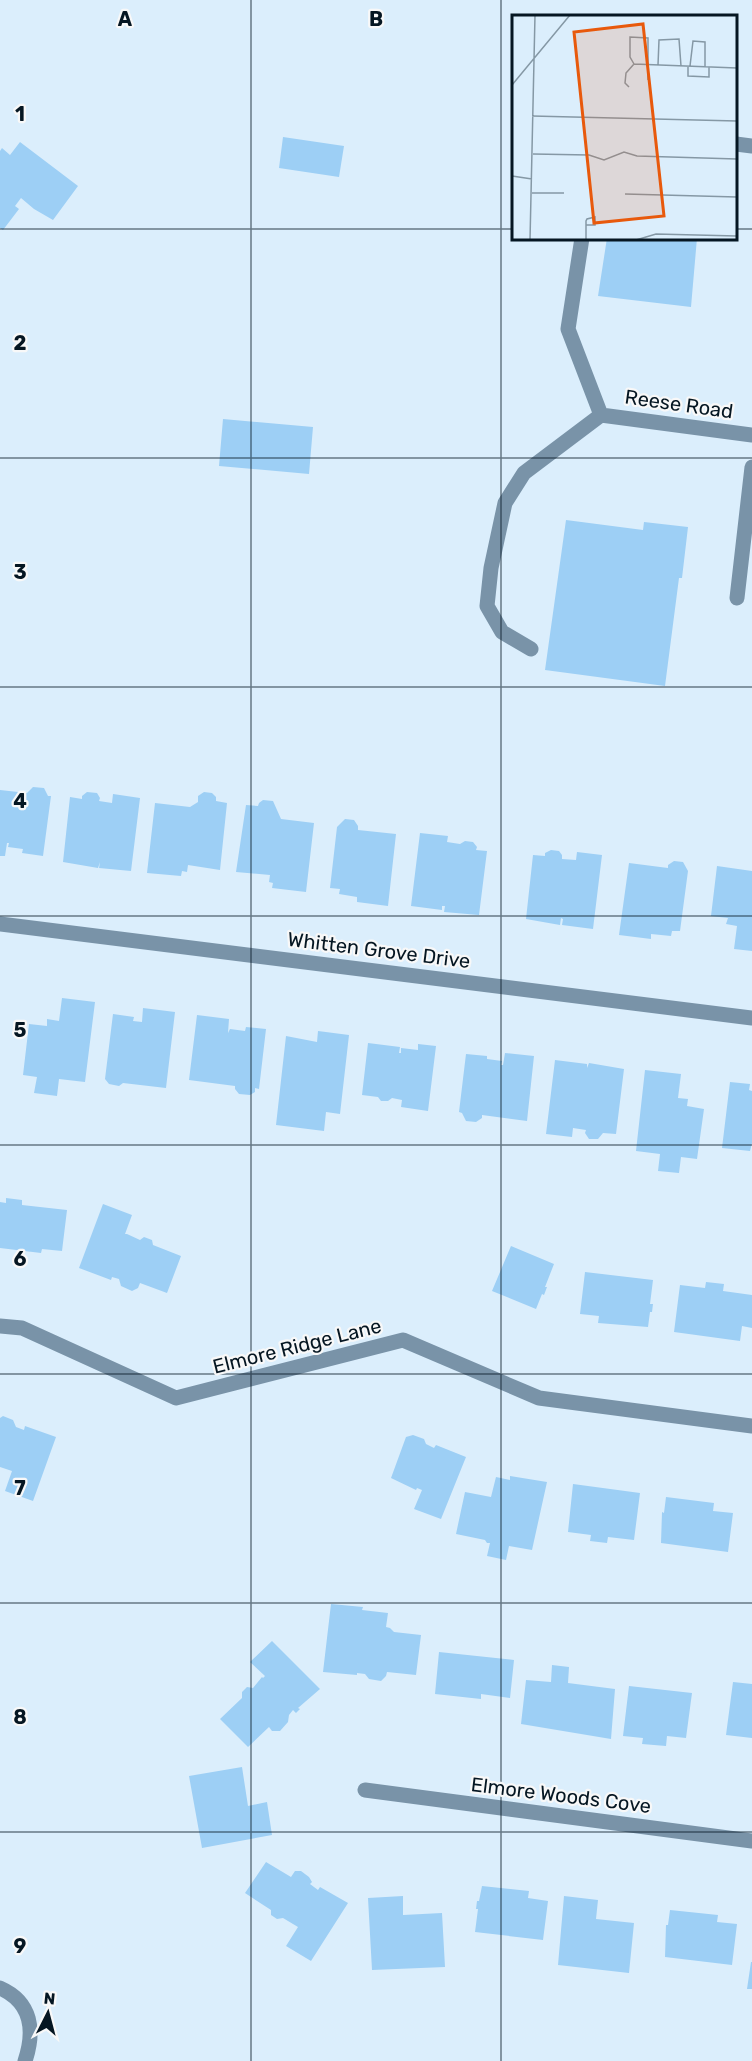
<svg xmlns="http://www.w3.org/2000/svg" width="752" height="2061" viewBox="0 0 752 2061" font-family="Rubik,sans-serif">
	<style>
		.building { fill: #9dcff5 }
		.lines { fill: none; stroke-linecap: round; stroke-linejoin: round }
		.minor { stroke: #7993a8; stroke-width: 15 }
		.grid { fill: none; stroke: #051622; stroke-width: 1.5; stroke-opacity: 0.55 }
		.labels { text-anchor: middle; stroke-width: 4.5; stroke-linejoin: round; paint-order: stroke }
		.street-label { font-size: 20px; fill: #051622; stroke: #f8f8f8 }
		.inset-road { fill: none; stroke: #8598a5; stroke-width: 1.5 }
		.view { fill: #e8590c; fill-opacity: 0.15; stroke: #e8590c; stroke-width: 3 }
		.inset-edge { fill: none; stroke: #051622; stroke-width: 3 }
		.grid-label { font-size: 20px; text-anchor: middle; font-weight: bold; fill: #051622; stroke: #f8f8f8; stroke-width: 4.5; stroke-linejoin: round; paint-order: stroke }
	</style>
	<rect width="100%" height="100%" fill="#dbeefc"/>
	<path class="building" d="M283 137 344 146 339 177 279 168Z
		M20 142 78 186 53 220 34 209 21 198 15 206 19 209 3 230 0 228V151L2 148 10 155Z
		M607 238H697L691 307 598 296Z
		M223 419 313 427 309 474 219 466Z
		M566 520 643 530 644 522 688 527 682 578H679L665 686 545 670Z
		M33 787 44 788 48 796H51L43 856 22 853 23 849 8 847 9 843H7L5 856H0V790L27 793Z
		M87 792 97 793 100 798 99 801 112 803 113 794 140 798 131 871 99 868 100 862 98 868 63 862 70 797 82 799V796Z
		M204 792 212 793 216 797V801L227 803 220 870 188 865 187 872 182 871 181 876 147 873 155 803 190 807 198 802V796Z
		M263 800 273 801 281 819 314 823 306 892 272 888 273 883 269 882 270 875 236 872 246 805 258 806 259 803Z
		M345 819 354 820 358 826V830L396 834 388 906 357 902V897L339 894 340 889 330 888 337 827Z
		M420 833 448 836 447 842 460 844 465 841 473 842 477 847 476 850 487 851 479 915 444 912 445 906H442V910L411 906Z
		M551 850 559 851 562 855V859L576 860 577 852 602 855 593 929 562 925 563 919 561 918 560 925 526 919 533 855 545 856V853Z
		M674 861 683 862 688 871 680 931H672L671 936 651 934V939L619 935 629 863 668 868V865Z
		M717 866 752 871V951L734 949 737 926 726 924 728 918 711 916Z
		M62 998 95 1002 85 1082 59 1079 57 1096 34 1093 37 1077 23 1075 29 1024 47 1026V1019L59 1021Z
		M143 1008 175 1012 166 1088 123 1083 119 1086 109 1084 105 1079 113 1014 134 1017 133 1021 142 1022Z
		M197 1015 229 1019 228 1033 230 1029 245 1031 246 1027 266 1029 259 1089 255 1088V1092L250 1095 239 1094 235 1089V1086L189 1080Z
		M318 1031 349 1035 340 1114 326 1112 324 1131 276 1125 286 1036 317 1042Z
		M368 1043 400 1047 399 1053H401V1048L418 1050V1044L436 1046 428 1111 401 1107 402 1100 392 1098 388 1101H381L378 1097 362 1095Z
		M505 1053 534 1056 527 1121 482 1115V1118L476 1122 466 1121 462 1113 459 1112 466 1054 487 1056V1059L502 1061 501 1065H503Z
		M555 1060 587 1064V1068L589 1063 624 1069 616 1134 603 1133 598 1139H589L585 1133 586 1130 573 1128 572 1137 546 1134Z
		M645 1070 681 1074 678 1098 688 1099 687 1106 704 1109 697 1159 681 1157 679 1173 658 1171 660 1154 636 1151Z
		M730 1082 750 1084 749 1090 752 1091V1143L750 1151 722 1148Z
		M6 1198 22 1200V1205L67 1210 62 1251 42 1249 41 1253 0 1248V1202L6 1203Z
		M103 1204 132 1215 125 1234H127L140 1240 144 1237 152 1240 153 1245 181 1256 167 1293 140 1283 138 1288 132 1291 121 1286 119 1279 112 1277 111 1280 79 1268Z
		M511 1246 554 1264 545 1287H547L544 1295 542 1294 536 1309 492 1291Z
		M585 1272 653 1280 650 1304H653L652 1312H650L648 1327 598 1323 599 1316 580 1314Z
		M706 1282 724 1284 723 1291 752 1295V1328L742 1326 740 1341 674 1332 680 1285 705 1288Z
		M3 1416 13 1420 16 1427 24 1430 25 1426 56 1437 33 1501 5 1491 12 1471 0 1467V1418Z
		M413 1435 424 1439 426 1444 434 1448 436 1445 466 1457 441 1519 414 1509 422 1490 417 1488 416 1490 391 1478 406 1437Z
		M510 1476 547 1482 532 1550 509 1546 506 1560 487 1556 490 1543H487L485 1540 456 1534 465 1492 491 1497 496 1477 510 1480Z
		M573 1484 640 1493 634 1540 608 1537 607 1543 590 1541 591 1535 568 1532Z
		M666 1497 714 1503 713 1511 733 1513 728 1552 661 1543 662 1512 664 1513Z
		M331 1604 363 1607 362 1610 388 1613 386 1627 390 1628 394 1632 421 1635 416 1675 387 1672 386 1676 381 1681 369 1679 365 1674 357 1673V1675L323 1672Z
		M272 1641 320 1689 298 1708 300 1709 296 1713 293 1710 289 1715 288 1722 280 1731H272L269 1727 248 1747 220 1719 242 1698V1692L247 1687 253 1688 262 1677 263 1678 265 1676 250 1662Z
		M439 1652 514 1660 510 1698 481 1694V1699L435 1694Z
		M552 1665 569 1667 568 1683 615 1689 611 1739 521 1724 526 1680 551 1682Z
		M733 1682 752 1684V1738L726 1735Z
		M629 1686 692 1693 686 1738 667 1736 666 1746 642 1744 643 1738 623 1736Z
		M242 1767 248 1806 267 1802 272 1835 202 1848 189 1776Z
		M266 1862 291 1877 295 1871H301L309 1877 312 1882 310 1884 318 1890 320 1887 348 1903 311 1961 286 1946 298 1927 283 1918 277 1919 271 1915V1910L245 1893Z
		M482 1886 529 1891 528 1898 548 1901 543 1940 475 1932 478 1909H476L477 1901H479Z
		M403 1896V1915L442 1913 445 1967 372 1970 368 1898Z
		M564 1896 598 1900 596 1919 634 1923 629 1973 558 1965Z
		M670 1910 718 1915 717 1922 737 1924 732 1965 665 1957 666 1925H668Z
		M751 1962H752V1989H747Z"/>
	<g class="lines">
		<path class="minor" d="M736 144 752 146
			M582 238 568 329 601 415
			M601 415 752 435
			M737 598 752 467
			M531 649 502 632 487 606 491 568 505 503 524 473 601 415
			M0 924 752 1018
			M0 1326 22 1328 176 1398 403 1340 539 1398 752 1426
			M365 1790 752 1841
			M0 1988C32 2002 35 2031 25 2061"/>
	</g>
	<path class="grid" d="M251 0V2061M501 0V2061M0 229H514M736 229H752M0 458H752M0 687H752M0 916H752M0 1145H752M0 1374H752M0 1603H752M0 1832H752"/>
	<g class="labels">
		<g class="street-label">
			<text transform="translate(679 404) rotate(8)" y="7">Reese Road</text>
			<text transform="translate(379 950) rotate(7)" y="7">Whitten Grove Drive</text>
			<text transform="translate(297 1346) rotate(-14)" y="7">Elmore Ridge Lane</text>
			<text transform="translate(561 1795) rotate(7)" y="7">Elmore Woods Cove</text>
		</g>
	</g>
	<g transform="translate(512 15)">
		<rect width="225" height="225" fill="#dbeefc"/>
		<path class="inset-road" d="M122 49 225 53M122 49 118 42V22L136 23V65M146 50 147 25 167 24 169 51M176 51V61L197 62V52M178 51 181 26 193 27V52M0 70 58 0M117 72 113 68 114 58 122 49M20 101 225 106M21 139 77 140 92 145 112 137 125 141 225 144M0 161 20 164M20 178H52M113 179 225 182M18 225 23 0M74 225V206L75 204 83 202V210H74M124 225 144 219 225 221"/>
		<path class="view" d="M131 9 152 201 82 208 62 17Z"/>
		<rect width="225" height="225" class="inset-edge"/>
	</g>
	<g class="grid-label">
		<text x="125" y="26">A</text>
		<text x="376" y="26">B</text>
		<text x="20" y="121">1</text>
		<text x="20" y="350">2</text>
		<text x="20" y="579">3</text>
		<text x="20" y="808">4</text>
		<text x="20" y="1037">5</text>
		<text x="20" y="1266">6</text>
		<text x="20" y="1495">7</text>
		<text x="20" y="1724">8</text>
		<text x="20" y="1953">9</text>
	</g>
	<g transform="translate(48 2013) rotate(6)" stroke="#f8f8f8" stroke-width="4.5" paint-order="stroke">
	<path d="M0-4.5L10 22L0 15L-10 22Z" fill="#051622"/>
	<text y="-9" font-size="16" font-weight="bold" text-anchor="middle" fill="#051622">N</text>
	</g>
</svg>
